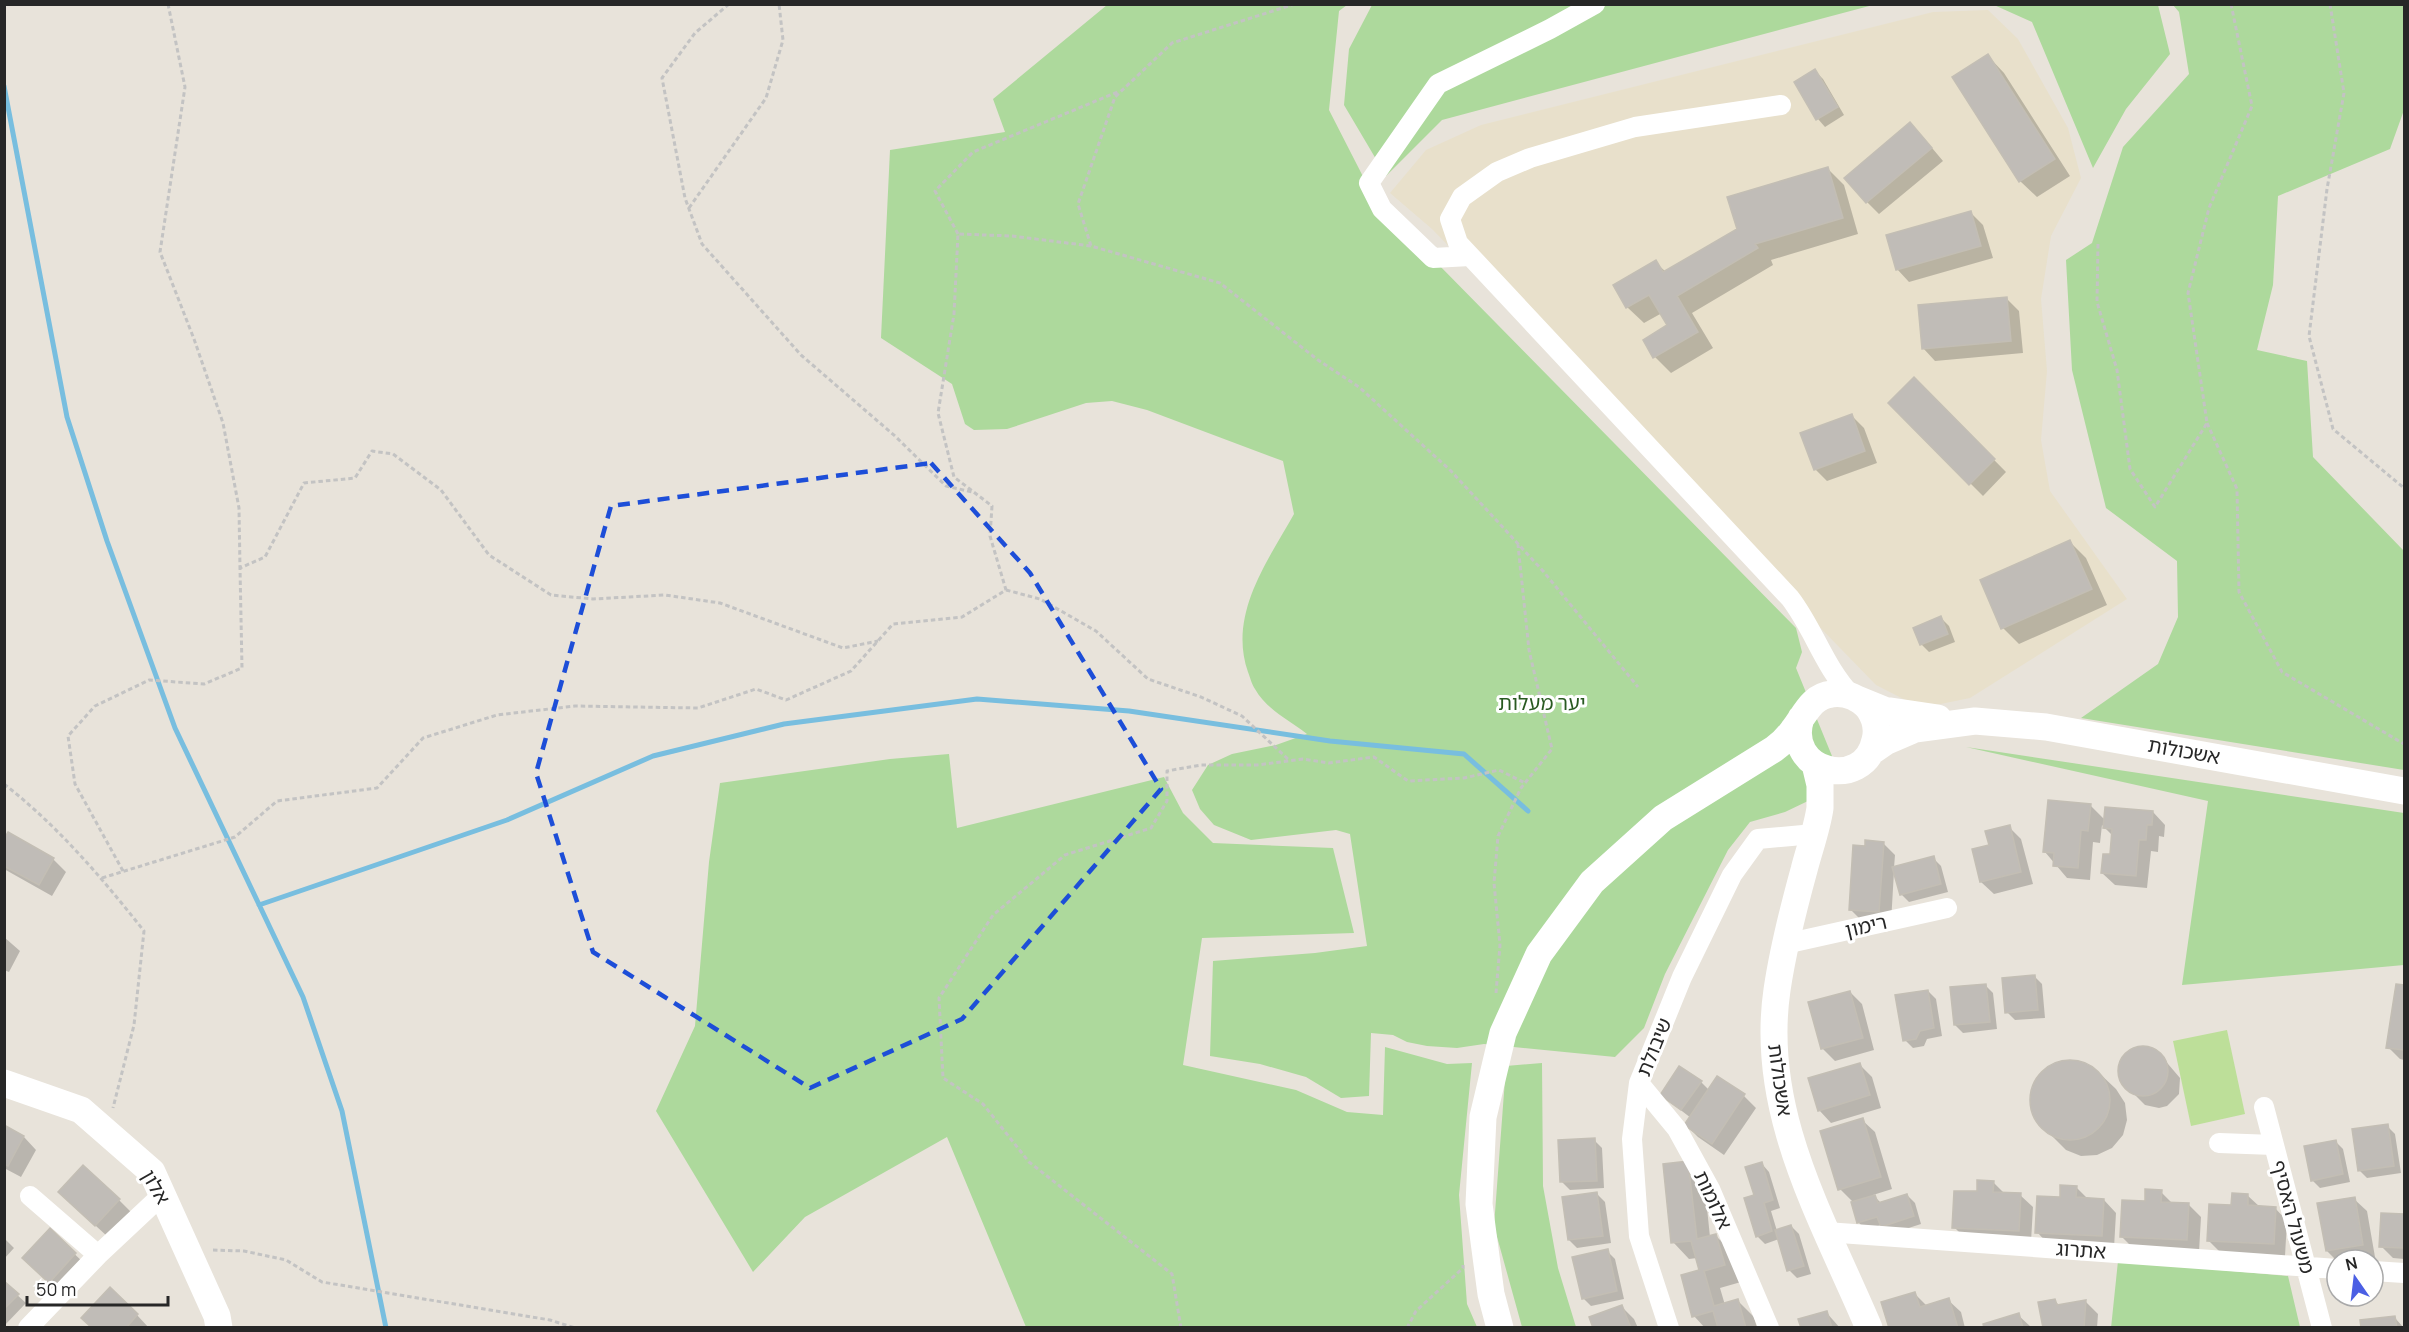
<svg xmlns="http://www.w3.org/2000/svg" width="2409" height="1332" viewBox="0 0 2409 1332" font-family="Manrope,'Noto Sans Hebrew',sans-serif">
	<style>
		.education { fill: #e8e0cb }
		.green { fill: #add99c }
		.pitch { fill: #bddf99 }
		.shadow { fill: #0003 }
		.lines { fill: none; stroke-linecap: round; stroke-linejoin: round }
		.stream { stroke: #78bedf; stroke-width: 5 }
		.building { fill: #c0bcb7; stroke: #c3beb4; stroke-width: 1.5 }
		.path { stroke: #c3c3c3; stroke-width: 3; stroke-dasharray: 4.5 3; stroke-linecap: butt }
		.street { stroke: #fff; stroke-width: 20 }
		.secondary { stroke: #fff; stroke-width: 27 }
		.marked { fill: none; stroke: #1d4ed8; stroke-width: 4.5; stroke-dasharray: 12 8; stroke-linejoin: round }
		.labels { text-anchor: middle; stroke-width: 6; stroke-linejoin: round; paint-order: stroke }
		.park-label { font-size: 20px; fill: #295a21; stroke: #fff }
		.street-label { font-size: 20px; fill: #272727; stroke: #fff }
	</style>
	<rect width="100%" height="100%" fill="#e8e3da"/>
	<path class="education" d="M1988 10 2018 39 2068 128 2081 178 2051 236 2041 299 2047 371 2041 440 2050 491 2127 599 1970 698 1921 708 1876 685 1432 229 1390 193 1426 150 1481 125 1933 12Z"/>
	<path class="green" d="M1107 5H1347L1339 11 1329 110 1375 200 1796 628 1802 652 1796 668 1832 756 1808 801 1785 812 1750 822 1728 850 1665 974 1644 1028 1615 1057 1484 1044 1457 1048 1427 1046 1407 1042 1393 1035 1371 1033 1369 1096 1341 1098 1306 1077 1260 1064 1210 1056 1213 961 1315 953 1367 946 1350 834 1336 830 1251 840 1214 825 1200 809 1192 790 1208 765 1232 754 1276 745 1307 734C1289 720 1267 710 1255 689 1252 685 1250 677 1248 672 1228 615 1267 562 1294 514L1283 461 1147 410 1112 401 1086 403 1007 429 974 430 965 424 952 384 881 338 890 150 1005 132 993 99Z
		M1372 5H1873L1442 120 1386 176 1344 105 1349 49Z
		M1994 5H2158L2170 54 2126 109 2093 168 2032 22Z
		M2173 5 2402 4 2404 9V110L2390 149 2278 196 2273 285 2257 350 2307 361 2313 457 2404 551V770L2081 718 2158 664 2178 617 2177 561 2106 508 2072 370 2066 260 2092 243 2123 147 2189 74 2179 12Z
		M1966 747 2404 813V965L2182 985 2208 801Z
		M949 754 957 828 1164 777 1183 813 1213 843 1333 848 1354 933 1202 938 1183 1065 1296 1090 1347 1112 1383 1115 1385 1047 1447 1064 1472 1063 1459 1195 1467 1304 1477 1327H1026L947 1137 805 1217 753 1272 656 1111 695 1026 709 862 720 783 890 759Z
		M1542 1063 1543 1186 1558 1268 1576 1327H1522L1494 1226 1506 1066Z
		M2118 1261 2288 1276 2300 1327 2111 1328Z"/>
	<path class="pitch" d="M2227 1030 2245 1114 2191 1126 2173 1041Z"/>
	<path class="shadow" d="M1988 56 2004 73 2070 176 2037 197 2020 181Z
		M1815 71 1823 79 1844 115 1825 127 1818 119Z
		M1922 136 1943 161 1879 214 1867 202Z
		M1827 168 1844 185 1858 234 1771 260 1773 265 1692 313 1713 348 1671 373 1655 357 1669 326 1662 313 1644 323 1627 307 1655 262 1666 272 1738 230Z
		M1971 213 1983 225 1993 258 1909 282 1897 269Z
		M2007 299 2019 311 2023 353 1935 361 1923 348Z
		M1914 379 2006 472 1983 496 1890 403Z
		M1852 416 1864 428 1877 463 1827 481 1815 469Z
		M2070 542 2086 558 2107 605 2019 644 2003 628Z
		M1941 618 1949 626 1955 642 1929 652 1921 644Z
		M2090 805 2105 820 2153 812 2165 825 2164 837 2159 836 2158 852 2151 851 2147 888 2115 885 2102 873 2111 856 2113 836 2102 825 2100 843 2093 842 2090 880 2067 878 2045 852Z
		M2009 827 2021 839 2033 884 1994 894 1981 882 1991 846Z
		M4 842 53 859 66 872 52 896 4 869Z
		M1883 843 1895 855 1894 868 1933 858 1941 866 1948 892 1909 902 1901 894 1894 871 1891 923 1863 922 1850 909 1866 847Z
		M4 937 20 951 9 972 4 970Z
		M2034 976 2042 984 2045 1018 2015 1020 2007 1012Z
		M1985 985 1993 993 1997 1029 1963 1033 1955 1025Z
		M2397 985 2404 987V1060L2400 1059 2388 1047Z
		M1928 991 1936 999 1942 1036 1927 1039 1924 1046 1913 1048 1905 1040Z
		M1850 992 1862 1004 1874 1050 1835 1061 1822 1048Z
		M2141 1047 2157 1051 2180 1078 2179 1094 2167 1106 2159 1108 2145 1105 2121 1081 2119 1067 2127 1054Z
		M2068 1061 2084 1063 2098 1072 2116 1089 2125 1103 2127 1120 2123 1135 2112 1148 2097 1155 2081 1156 2066 1150 2037 1121 2031 1106 2032 1090 2039 1075 2052 1065Z
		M1859 1064 1872 1077 1881 1108 1831 1123 1819 1110Z
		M1718 1078 1744 1096 1756 1108 1724 1155 1698 1137 1686 1125 1691 1118 1661 1095 1701 1082 1709 1090Z
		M1862 1120 1875 1132 1892 1189 1873 1195 1881 1203 1907 1195 1915 1203 1921 1224 1890 1234 1881 1225 1866 1230 1858 1222 1854 1203 1840 1189Z
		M2387 1126 2395 1134 2401 1173 2367 1178 2359 1170Z
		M4 1127 24 1137 36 1150 21 1177 4 1168Z
		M1594 1140 1602 1148 1604 1188 1570 1190 1562 1182Z
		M2335 1141 2343 1149 2350 1182 2320 1188 2312 1180Z
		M1688 1163 1704 1179 1710 1237 1716 1236 1732 1252 1741 1282 1720 1288 1725 1305 1738 1301 1754 1317 1757 1328H1705L1694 1316 1701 1271 1697 1258 1689 1259 1673 1242Z
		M1762 1164 1769 1172 1780 1208 1771 1211 1777 1231 1791 1226 1799 1234 1811 1274 1797 1278 1789 1270 1779 1239 1765 1244 1757 1236Z
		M1993 1182 2005 1194 2020 1195 2033 1207 2031 1242 1966 1239 1954 1227 1978 1193Z
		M2076 1187 2088 1199 2104 1200 2116 1213 2114 1248 2049 1245 2037 1232 2062 1199Z
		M2161 1192 2173 1204H2188L2201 1217 2199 1252 2134 1249 2122 1237 2146 1203Z
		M1597 1194 1605 1202 1611 1243 1577 1248 1569 1240Z
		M2247 1195 2260 1207 2275 1208 2287 1221 2285 1256 2221 1253 2208 1240 2233 1206Z
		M2354 1199 2367 1211 2375 1257 2337 1261 2327 1251Z
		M119 1200 131 1212 108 1237 72 1204Z
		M2383 1215 2404 1216V1259L2393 1258 2381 1246Z
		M50 1231 83 1262 58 1289 24 1258Z
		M4 1238 14 1248 4 1259Z
		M1607 1251 1615 1259 1624 1299 1591 1306 1583 1298Z
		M4 1283 26 1303 5 1325H4Z
		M1914 1293 1927 1306 1948 1300 1961 1312 1965 1328H1891Z
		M2055 1301 2060 1306 2086 1302 2098 1314 2097 1328H2044Z
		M1622 1307 1634 1319 1638 1328H1595Z
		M1826 1312 1840 1328H1802Z
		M137 1315 149 1328H93Z
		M2018 1315 2031 1327 1986 1328Z
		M2395 1318 2404 1328H2363Z"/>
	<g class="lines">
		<path class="stream" d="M4 86 67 417 107 541 175 728 303 997 342 1111 386 1328
			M259 905 507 820 653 756 784 724 977 699 1129 711 1330 741 1464 754 1528 811"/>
	</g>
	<path class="building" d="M1988 54 2055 159 2019 182 1952 77Z
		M1815 69 1838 107 1816 120 1794 82Z
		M1910 122 1932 148 1866 203 1844 178Z
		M1828 167 1843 218 1755 244 1758 248 1677 296 1698 332 1653 358 1643 340 1667 325 1649 295 1626 308 1613 285 1656 260 1663 272 1737 229 1727 197Z
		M1971 211 1981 246 1896 270 1886 235Z
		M2007 297 2011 341 1922 349 1918 305Z
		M1914 377 1995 459 1969 485 1888 403Z
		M1852 414 1865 451 1814 470 1800 433Z
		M2070 540 2092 589 2001 629 1980 580Z
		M1941 616 1948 634 1920 645 1913 628Z
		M2048 800 2091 804 2088 831 2081 830 2078 868 2053 866 2054 853 2043 852Z
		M2105 807 2153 811 2152 825H2147L2146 840H2139L2136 876 2101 873 2103 854H2110L2112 829 2103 828Z
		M2010 825 2021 872 1980 882 1972 849 1989 845 1985 831Z
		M8 832 54 858 39 885 4 866V839Z
		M1865 840 1884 842 1879 912 1849 910 1853 845 1865 846Z
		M1934 856 1941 884 1900 895 1892 867Z
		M2035 975 2038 1010 2005 1013 2002 978Z
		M1986 984 1990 1022 1954 1025 1950 987Z
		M2396 984 2404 985V1050L2386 1048Z
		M1928 990 1934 1028 1920 1031 1916 1039 1903 1041 1895 995Z
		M1850 991 1863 1038 1821 1049 1808 1002Z
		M2118 1071a25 25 0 1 1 50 0a25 25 0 1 1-50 0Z
		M2030 1100a40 40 0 1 1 80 0a40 40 0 1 1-80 0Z
		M1860 1063 1870 1095 1818 1111 1808 1078Z
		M1679 1066 1702 1081 1681 1110 1660 1095Z
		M1717 1076 1745 1094 1712 1144 1684 1125Z
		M1863 1118 1881 1177 1838 1190 1820 1131Z
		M2388 1124 2394 1166 2358 1171 2352 1129Z
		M4 1125 24 1136 8 1166 4 1164Z
		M1595 1138 1597 1181 1560 1182 1558 1140Z
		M2336 1140 2343 1174 2311 1181 2304 1146Z
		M1688 1161 1697 1239 1716 1234 1725 1265 1704 1271 1714 1306 1738 1299 1746 1328H1718L1713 1311 1692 1317 1681 1275 1699 1270 1691 1241 1671 1243 1663 1164Z
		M1762 1162 1773 1200 1764 1203 1772 1231 1756 1237 1744 1198 1754 1195 1745 1167Z
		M83 1165 120 1199 95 1226 58 1192Z
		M1977 1180 1994 1181 1993 1192 2021 1193 2019 1231 1952 1228 1954 1191H1977Z
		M2060 1185 2077 1186 2076 1197 2104 1199 2102 1236 2035 1233 2037 1196 2060 1197Z
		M2145 1189 2162 1190 2161 1202 2189 1203 2187 1240 2120 1237 2122 1200 2145 1201Z
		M1597 1192 1603 1236 1568 1240 1562 1197Z
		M2232 1193 2248 1194V1205L2276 1207 2274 1244 2207 1241 2209 1204 2231 1205Z
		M1907 1194 1914 1216 1881 1227 1877 1217 1857 1223 1851 1202 1875 1195 1878 1203Z
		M2355 1197 2363 1245 2326 1251 2317 1203Z
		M2381 1213 2404 1214V1248L2379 1247Z
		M1791 1225 1804 1266 1787 1271 1775 1230Z
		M50 1228 76 1253 49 1283 22 1258Z
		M1608 1249 1617 1291 1582 1299 1572 1257Z
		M4 1281 19 1294 4 1309Z
		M110 1287 138 1314 126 1328H92L81 1318Z
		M1915 1292 1920 1307 1949 1298 1958 1328H1889L1881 1302Z
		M2055 1299 2057 1305 2086 1300 2084 1328H2043L2038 1302Z
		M1622 1305 1631 1328H1593L1589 1317Z
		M1827 1311 1832 1328H1801L1798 1319Z
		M2019 1313 2023 1328H1984L1983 1324Z
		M2395 1316 2397 1328H2361L2360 1320Z"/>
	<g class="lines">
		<path class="path" d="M168 4 185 87 160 252 194 339 223 423 239 508 240 568
			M729 4 695 33 662 78 685 198 702 244 801 355 895 436 946 486 972 492
			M1295 4 1172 43 1115 97 1078 204 1091 246 1220 283 1318 360 1359 387 1451 471 1543 571 1638 687
			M2330 4 2344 93 2327 189 2309 336 2333 429 2404 488
			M689 208 766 98 783 40 779 4
			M958 234 935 191 973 152 1120 91
			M2098 244 2097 302 2117 370 2130 469 2155 507 2207 423 2188 293 2209 208 2252 106 2231 4
			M2207 423 2237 489 2239 592 2282 672 2404 744
			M1006 590 1040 599 1096 631 1148 679 1201 697 1242 716 1290 761
			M4 784C58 826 102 878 144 931L134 1025 113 1108
			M123 871 75 784 68 736 95 706 149 680 204 684 242 668 240 568 265 557 304 483 355 478 372 451 393 454 441 490 489 555 551 595 593 599 665 595 720 603 843 648 878 641
			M102 878 235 837 277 801 377 788 423 738 497 715 575 706 698 708 756 689 786 700 851 671 893 624 962 617 1006 590 990 536 992 506 954 477 938 413 954 314 958 234 1012 236 1091 246
			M1496 993 1500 945 1494 883 1498 836 1521 788 1552 749 1529 650 1518 545
			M213 1250 244 1251 286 1260 322 1282 550 1320 575 1328
			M1181 1328 1172 1274 1029 1162 983 1104 943 1078 939 998 993 915 1065 855 1151 828 1167 801V771L1201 765H1257L1303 759 1329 763 1374 757 1408 781 1464 778 1499 770 1525 783
			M1407 1328 1416 1311 1463 1268V1265"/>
		<path class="street" d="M1781 105 1635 127 1530 158 1497 172 1462 197 1450 219 1458 243 1790 598C1814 629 1824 667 1852 696
			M1470 256 1433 258 1382 209 1369 183 1438 84 1550 29 1595 4
			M1785 944 1947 908
			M1639 1083 1677 1129 1710 1189 1769 1328
			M2264 1107 2322 1328
			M2219 1143 2274 1145
			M30 1196 98 1255
			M1826 1232 2337 1269
			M2373 1271 2404 1273
			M28 1328 98 1255 162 1195
			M1669 1328 1639 1236 1632 1139 1639 1083 1682 977 1732 875 1758 839 1814 834"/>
		<path class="secondary" d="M1857 699 1884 710 1938 718
			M1871 752 1887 741 1915 729 1975 721 2046 727 2404 791
			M1815 764 1820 785V808C1817 829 1809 850 1804 870 1793 910 1783 949 1777 990 1759 1113 1823 1219 1869 1328
			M4 1083 81 1110 152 1172 217 1316 219 1328
			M1500 1328 1491 1294 1479 1204 1483 1117 1503 1033 1539 954 1592 882 1663 818 1774 749C1781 744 1788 737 1793 730 1805 715 1811 696 1832 694 1846 692 1860 698 1869 709 1875 718 1878 729 1875 740 1864 793 1783 772 1801 718"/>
	</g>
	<path class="marked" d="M931 463 1030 573 1161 789 962 1019 810 1088 593 952 536 773 611 506Z"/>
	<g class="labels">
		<g class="park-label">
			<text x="1542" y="710">יער מעלות</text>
		</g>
		<g class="street-label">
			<text transform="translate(2184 751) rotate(10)" y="7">אשכולות</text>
			<text transform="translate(1866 926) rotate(-13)" y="7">רימון</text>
			<text transform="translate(1654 1047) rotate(-68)" y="7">שיבולת</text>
			<text transform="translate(1780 1080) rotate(82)" y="7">אשכולות</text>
			<text transform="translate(156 1187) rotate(60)" y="7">אלון</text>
			<text transform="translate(1713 1200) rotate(65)" y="7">אלומות</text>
			<text transform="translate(2293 1217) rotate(75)" y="7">משעול האסיף</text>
			<text transform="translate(2081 1250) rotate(4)" y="7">אתרוג</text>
		</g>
	</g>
	<rect width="2409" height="1332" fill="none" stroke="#272727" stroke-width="12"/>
	<g transform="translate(2355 1278) rotate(346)"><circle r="28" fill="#ffffff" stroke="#a9a9a9" stroke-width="1.5"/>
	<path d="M0-4.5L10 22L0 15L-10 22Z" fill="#4b5fe4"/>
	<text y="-9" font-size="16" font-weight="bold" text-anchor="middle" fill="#272727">N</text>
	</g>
	<path d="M27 1296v9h141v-9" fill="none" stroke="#272727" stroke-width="3"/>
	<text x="36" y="1296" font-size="18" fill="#272727" stroke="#ffffff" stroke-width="4.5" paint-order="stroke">50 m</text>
</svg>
